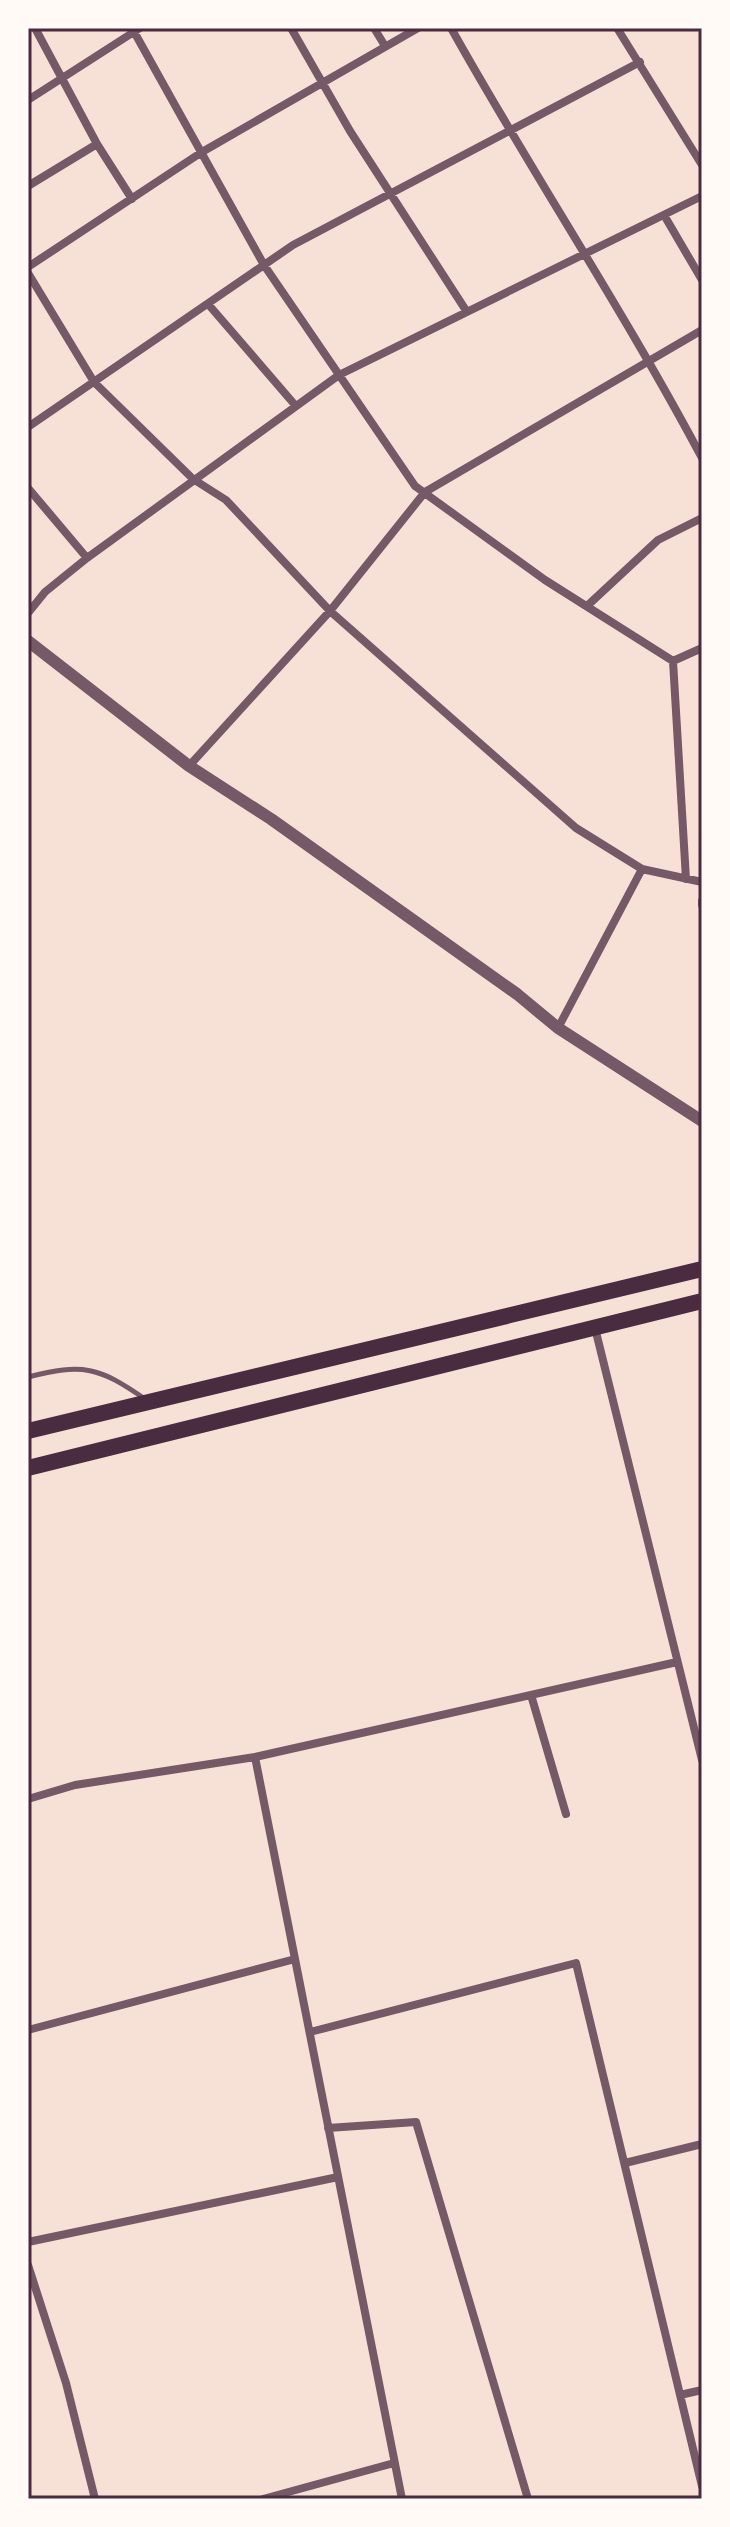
<svg xmlns="http://www.w3.org/2000/svg" width="730" height="2527" viewBox="0 0 730 2527" font-family="'IBM Plex Sans',sans-serif">
	<style>
		.lines { fill: none; stroke-linecap: round; stroke-linejoin: round }
		.service { stroke: #755966; stroke-width: 5 }
		.minor { stroke: #755966; stroke-width: 8 }
		.tertiary { stroke: #755966; stroke-width: 12 }
		.trunk { stroke: #4a2c40; stroke-width: 16 }
		.neatline { fill: none; stroke: #4a2c40; stroke-width: 3 }
	</style>
	<rect width="100%" height="100%" fill="#f7e1d7"/>
	<g class="lines">
		<path class="service" d="M28 1377C83 1363 99 1367 145 1399"/>
		<path class="minor" d="M35 28 97 144 132 199
			M132 28 264 265 415 486 545 580 673 661 702 648
			M291 28 350 131 467 312
			M374 28 385 46
			M451 28C532 173 624 311 702 458
			M617 28 702 165
			M28 100 140 28
			M28 186 97 144
			M664 215 702 280
			M28 267 202 152 418 28
			M28 273 94 382 193 479 226 500 330 611 576 828 642 869 702 882
			M208 304 295 405
			M28 427 293 245 640 62
			M28 488 87 558
			M587 606 658 540 702 518
			M28 613 45 592 87 558 339 375 702 196
			M673 661 686 879
			M189 766 330 611 425 492 702 330
			M702 901V905
			M558 1028 642 869
			M595 1328 702 1760
			M531 1695 566 1814
			M28 1799 75 1785 255 1757
			M28 2030 295 1959
			M310 2032 576 1963 702 2486
			M328 2128 416 2122 528 2499
			M625 2163 702 2144
			M28 2242 338 2177
			M28 2265 66 2383 95 2499
			M680 2395 702 2390
			M263 2499 394 2463
			M402 2499 255 1757 677 1662"/>
		<path class="tertiary" d="M28 641 189 766 271 819 517 994 558 1028 702 1121"/>
		<path class="trunk" d="M28 1431 702 1269
			M28 1468 702 1301"/>
	</g>
	<rect width="730" height="2527" fill="none" stroke="#fffaf5" stroke-width="60"/>
	<rect x="30" y="30" width="670" height="2467" class="neatline"/>
</svg>
